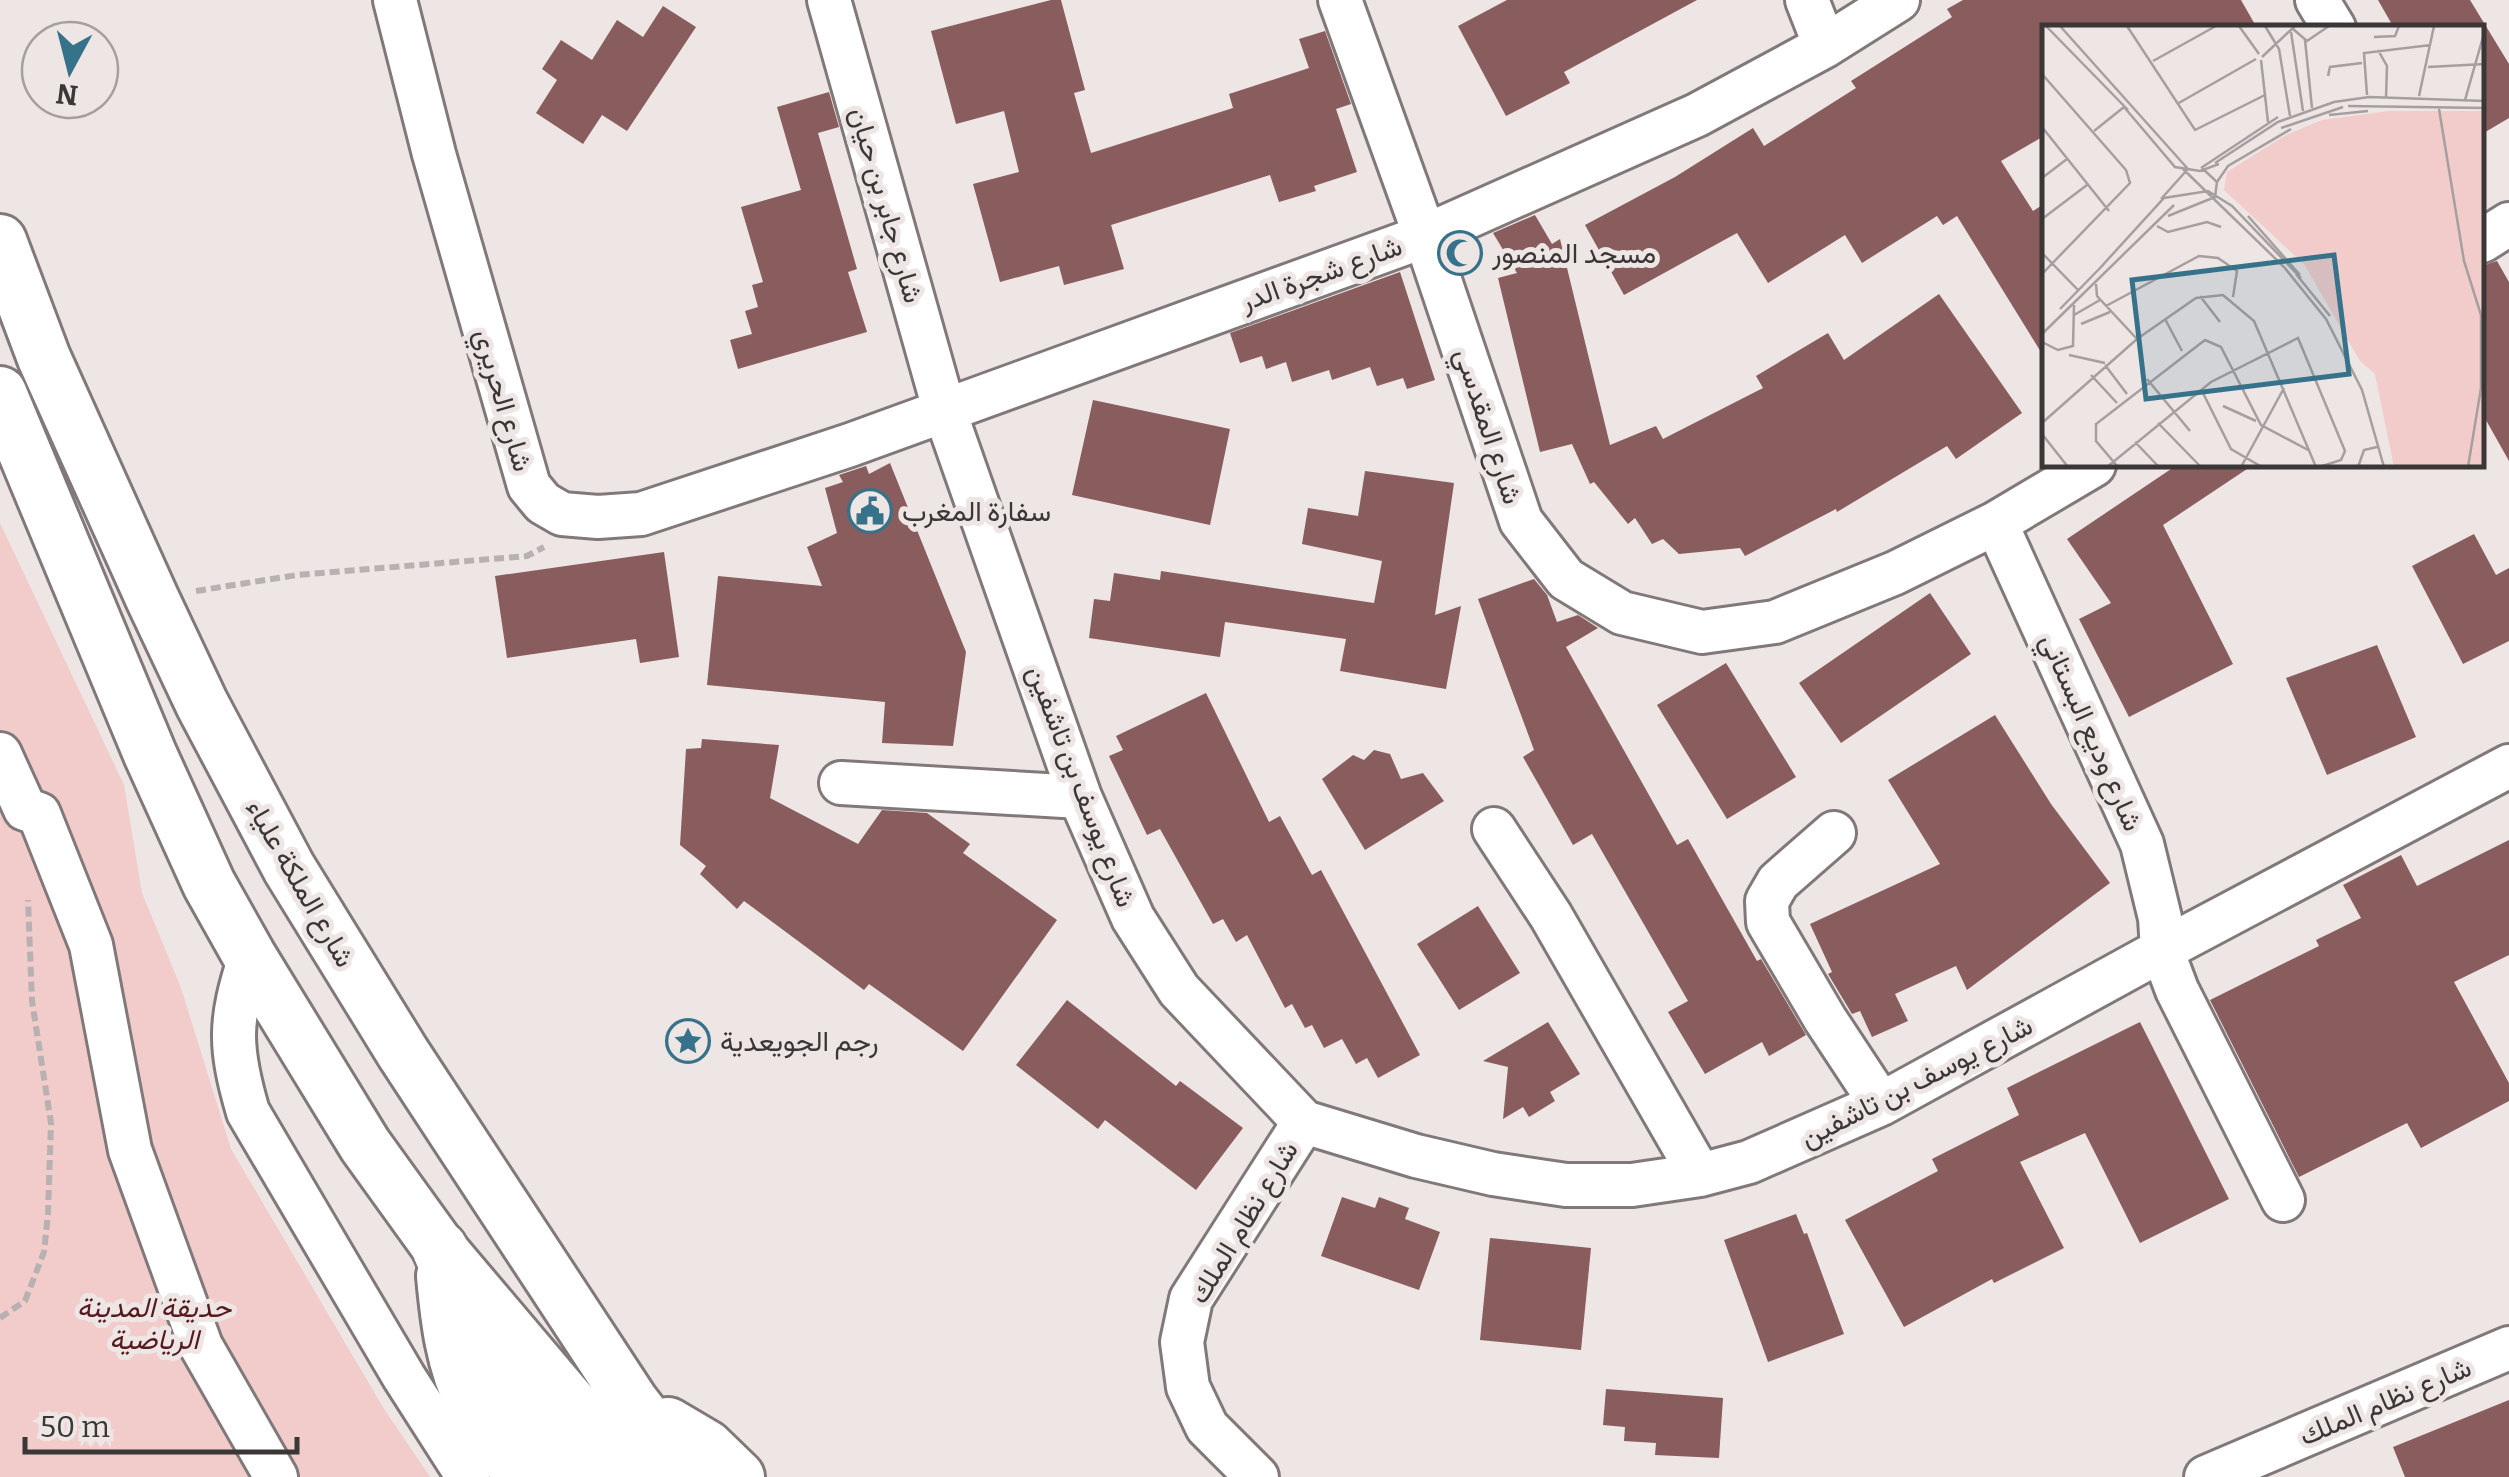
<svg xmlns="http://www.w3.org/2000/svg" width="2509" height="1477" viewBox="0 0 2509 1477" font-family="Bitter,Vazirmatn,serif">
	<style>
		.green { fill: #f2cbcb }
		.building { fill: #895c5d }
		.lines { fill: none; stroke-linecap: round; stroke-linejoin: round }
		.minor-casing { stroke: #817979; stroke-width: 48 }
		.major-casing { stroke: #817979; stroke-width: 58 }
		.highway-casing { stroke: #817979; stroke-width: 60 }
		.path { stroke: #b8b1b1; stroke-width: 6; stroke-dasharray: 10 5; stroke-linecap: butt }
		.minor { stroke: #fff; stroke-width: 42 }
		.major { stroke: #fff; stroke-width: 52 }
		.highway { stroke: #fff; stroke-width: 55 }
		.labels { text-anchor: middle; stroke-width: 10; stroke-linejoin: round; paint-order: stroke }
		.street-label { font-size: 28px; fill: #3b3737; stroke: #eee5e5 }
		.poi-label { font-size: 28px; fill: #3b3737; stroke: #eee5e5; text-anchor: start }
		.park-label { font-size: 28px; font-style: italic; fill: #561a1f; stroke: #eee5e5 }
		.inset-road { fill: none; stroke: #a69f9f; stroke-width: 2.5 }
		.view { fill: #367289; fill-opacity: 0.15; stroke: #367289; stroke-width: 5 }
		.inset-edge { fill: none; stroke: #3b3737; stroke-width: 5 }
	</style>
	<rect width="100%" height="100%" fill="#eee5e5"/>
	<path class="green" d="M0 523 124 785 142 893 181 988 231 1149 384 1409 430 1477H0Z"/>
	<path class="building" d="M1051 0H1061L1085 90 1074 93 1091 153 1233 108 1229 94 1309 68 1299 39 1325 31 1351 104 1336 109 1357 172 1314 186 1316 191 1279 202 1270 175 1111 225 1124 269 1064 285 1059 266 1000 282 973 184 1019 172 1004 111 956 124 931 31Z
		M1507 0H1697L1564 72 1570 83 1506 116 1458 26Z
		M1963 0H2241L2257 28H2044V136L2001 161 2033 211 2044 204V357L1957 216 1943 225 1937 216 1862 263 1845 235 1768 283 1737 233 1624 295 1585 225 1675 177 1753 128 1764 146 1856 88 1851 81 1952 17 1947 9Z
		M2378 0H2470L2509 64V118L2482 134V28H2394Z
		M663 6 696 27 627 131 602 115 583 144 536 113 557 80 542 69 561 40 592 60 617 20 643 37Z
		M829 92 839 127 818 133 857 269 848 272 867 332 738 369 730 340 752 334 745 311 758 307 752 285 763 282 741 207 801 190 777 107Z
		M1535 215 1552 244 1560 239 1610 445 1656 426 1663 439 1763 388 1756 376 1828 333 1844 360 1939 294 2022 413 1956 459 1947 446 1837 512 1836 509 1745 556 1740 548 1679 554 1663 539 1652 544 1635 518 1628 524 1594 482 1590 484 1572 444 1540 452 1498 278 1517 273 1493 233Z
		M2497 261 2509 282V461L2482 413V266Z
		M1400 272 1435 380 1407 389 1403 378 1377 386 1370 367 1332 380 1329 370 1292 382 1286 362 1266 369 1262 356 1240 363 1230 333Z
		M1093 400 1230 429 1210 525 1072 495Z
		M890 463 966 652 953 746 882 743 885 702 707 685 718 576 822 586 807 547 837 533 825 488 843 482 839 475 866 466 869 474Z
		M2177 465H2253L2163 525 2233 664 2129 717 2079 619 2111 603 2067 539Z
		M1365 471 1454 483 1435 615 1461 606 1446 689 1340 671 1346 639 1225 622 1220 657 1089 638 1094 599 1110 601 1114 573 1160 580 1161 571 1374 603 1382 561 1302 544 1308 508 1358 516Z
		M2474 534 2496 575 2509 568V641L2463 664 2412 566Z
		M664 552 679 657 640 663 636 639 507 658 495 576Z
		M1534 579 1547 595 1557 622 1578 615 1598 628 1566 647 1677 845 1688 839 1757 961 1761 959 1806 1035 1769 1056 1762 1042 1705 1074 1668 1012 1688 1001 1592 834 1573 845 1523 757 1534 750 1478 599Z
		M1930 593 1971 654 1841 743 1799 683Z
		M2377 645 2416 737 2327 775 2286 678Z
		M1726 663 1796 777 1727 819 1657 705Z
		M1206 693 1269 822 1280 816 1312 875 1321 870 1420 1055 1378 1078 1367 1058 1356 1064 1342 1039 1324 1048 1312 1025 1305 1028 1292 1004 1285 1008 1247 935 1236 942 1223 919 1213 924 1160 829 1147 835 1109 756 1123 750 1116 736Z
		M1995 715 2051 804 2110 883 1967 990 1956 966 1895 994 1908 1021 1872 1037 1860 1011 1852 1014 1828 974 1832 972 1810 924 1940 864 1888 780Z
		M702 739 779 745 770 798 858 844 882 810 927 813 970 844 963 853 1057 920 963 1051 869 984 864 990 744 901 737 909 700 874 706 866 680 845 686 749 701 748Z
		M1374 750 1390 754 1401 779 1423 773 1444 801 1365 850 1322 779 1353 755 1364 760Z
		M2509 840V955L2454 982 2509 1083V1101L2421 1148 2407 1123 2299 1177 2210 1000 2319 946 2316 940 2361 918 2343 885 2401 855 2417 886Z
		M1478 906 1520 973 1459 1010 1417 944Z
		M1067 1000 1176 1086 1180 1081 1243 1128 1196 1190 1105 1120 1098 1129 1016 1065Z
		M1548 1022 1580 1074 1550 1092 1555 1101 1529 1117 1523 1107 1503 1119 1508 1067 1483 1061Z
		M2140 1022 2229 1199 2140 1243 2085 1133 2020 1162 2064 1248 1994 1283 1992 1279 1904 1327 1845 1220 1938 1171 1932 1159 2019 1115 2007 1088Z
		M1342 1197 1375 1208 1379 1197 1409 1208 1405 1219 1440 1232 1419 1290 1321 1256Z
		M1796 1214 1804 1234 1807 1233 1844 1334 1768 1362 1724 1240Z
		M1490 1238 1591 1248 1581 1350 1480 1340Z
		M1606 1389 1723 1398 1719 1458 1655 1455 1656 1443 1624 1441 1625 1427 1603 1425Z
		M2509 1400V1477H2405L2393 1447Z"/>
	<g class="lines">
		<g class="minor-casing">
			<path id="minor" d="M395 0 434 154 529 486 543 503 562 514 598 517 641 514 850 445 1425 236 1697 115 1825 46 1898 0
				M829 0 944 409 1080 797 1133 918 1179 990 1304 1122 1416 1156 1493 1174 1566 1185H1632L1700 1175 1749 1162 1881 1104 2162 950 2509 766
				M1340 0 1425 236 1521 521 1566 579 1622 613 1702 632 1775 622 1895 573 1996 523 2094 465
				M1807 0 1825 46
				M2317 0 2334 28
				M2482 241 2509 224
				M1996 523 2142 844 2160 918 2162 950 2177 990 2283 1200
				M0 754 25 809 39 814 91 945 130 1150 201 1346 276 1477
				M841 783 1080 797
				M1494 829 1551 916 1700 1175
				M1834 833 1778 882 1767 901 1768 922 1825 1019 1881 1104
				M250 957C229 1021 229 1047 248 1112L404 1377 468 1477
				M1257 1477 1207 1427 1188 1387 1182 1342 1191 1299 1304 1122
				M2206 1477 2509 1348"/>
		</g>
		<g class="major-casing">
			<path id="major" d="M0 241 44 358 152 598 202 704 289 868 403 1053 632 1402 690 1477
				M0 393 150 754 209 884 250 957 365 1145 440 1249 633 1477
				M443 1276C447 1319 452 1365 473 1405 486 1430 506 1453 521 1477
				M668 1424 707 1447 738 1477"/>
		</g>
		<g class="highway-casing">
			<path id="highway" d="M440 1249 489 1361 574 1477"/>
		</g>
		<path class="path" d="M196 591 297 575 527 556 544 547
			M0 1318 25 1301 44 1252 48 1213 51 1123 32 1001 28 900"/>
		<use href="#minor" class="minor"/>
		<use href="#major" class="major"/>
		<use href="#highway" class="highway"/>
	</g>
	<defs>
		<g id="mosque-ring" transform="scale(2.25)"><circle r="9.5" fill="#eee5e5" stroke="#367289" stroke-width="1.5"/><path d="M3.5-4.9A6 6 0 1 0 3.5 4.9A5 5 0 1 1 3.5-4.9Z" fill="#367289"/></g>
		<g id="civic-ring" transform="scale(2.25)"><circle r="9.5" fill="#eee5e5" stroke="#367289" stroke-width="1.5"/><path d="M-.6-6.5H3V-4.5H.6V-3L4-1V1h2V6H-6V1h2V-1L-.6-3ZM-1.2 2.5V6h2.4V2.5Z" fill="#367289"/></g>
		<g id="sight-ring" transform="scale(2.25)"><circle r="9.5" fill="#eee5e5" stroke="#367289" stroke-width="1.5"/><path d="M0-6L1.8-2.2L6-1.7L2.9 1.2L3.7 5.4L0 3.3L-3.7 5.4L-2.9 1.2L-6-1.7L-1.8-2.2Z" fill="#367289"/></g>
	</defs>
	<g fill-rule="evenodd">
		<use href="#mosque-ring" x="1460" y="253"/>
		<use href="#civic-ring" x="870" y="511"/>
		<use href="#sight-ring" x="688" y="1041"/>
	</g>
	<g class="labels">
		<g class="street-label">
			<text transform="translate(887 205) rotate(74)" y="10">شارع جابر بن حيان</text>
			<text transform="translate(1321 273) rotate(-20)" y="10">شارع شجرة الدر</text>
			<text transform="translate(504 400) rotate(74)" y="10">شارع الحريري</text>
			<text transform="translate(1489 426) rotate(72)" y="10">شارع المقدسي</text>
			<text transform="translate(2092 732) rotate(66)" y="10">شارع وديع البستاني</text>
			<text transform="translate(1082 786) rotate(69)" y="10">شارع يوسف بن تاشفين</text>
			<text transform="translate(301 883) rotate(60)" y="10">شارع الملكة علياء</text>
			<text transform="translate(1916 1081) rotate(-27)" y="10">شارع يوسف بن تاشفين</text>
			<text transform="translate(1243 1222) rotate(-59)" y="10">شارع نظام الملك</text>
			<text transform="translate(2385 1401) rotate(-23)" y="10">شارع نظام الملك</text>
		</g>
		<g class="poi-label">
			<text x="1492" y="263">مسجد المنصور</text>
			<text x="902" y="521">سفارة المغرب</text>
			<text x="720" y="1051">رجم الجويعدية</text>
		</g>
		<g class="park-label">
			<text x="154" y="1317">حديقة المدينة<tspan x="154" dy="32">الرياضية</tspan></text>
		</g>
	</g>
	<g transform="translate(2042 25)">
		<rect width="442" height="442" fill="#eee5e5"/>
		<path d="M347 86H442V442H352L333 349 318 336 262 239 182 165 185 147 244 110 280 95Z" fill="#f2cbcb"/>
		<path class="inset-road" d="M4 1 86 85M18 1 146 144M85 1 153 105 223 70M197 1 217 29M223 1 237 24 248 91M251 4 265 16 287 1M249 7 261 86M332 12 353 11 357 1M263 15 270 83M336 25 345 41 344 73M220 32 253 1M219 35 226 97M111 36 174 1M386 42 443 39M0 49 84 145 88 158 0 249M286 51 288 42 320 38M325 70 322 28 389 20M377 71 392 1M423 75 443 5M135 79 214 34M306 81 443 83M82 82 133 142 158 146 177 139M397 84 422 236 439 290V363L426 442M287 90 326 86M0 102 67 186M239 103 301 82M52 106 82 82M173 138 236 97 292 77 327 72 443 76M159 143 236 92M141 144 242 242 284 294 320 365 342 442M0 153 25 134M175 157 186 141 249 104M119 174 145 145M126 191 173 172 175 157 160 143M206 191 258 250M0 194 45 160M115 201 126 207 165 197 179 202M0 228 36 265M58 243 122 173 166 166 190 181 259 253M254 249 288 291M54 259 55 271 95 314M158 271 178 297M64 281 157 231 176 233 195 246 191 272M18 284 62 239M32 290 58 275M123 294 140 326M39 299 68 287M0 309 132 180M0 317 16 325 31 321 32 280M27 330 63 338M63 340 85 369M49 350 75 378M105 354 148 406M159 364 189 424 220 442M181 381 214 396M0 398 95 314 154 273 181 270 212 296 274 442M116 398 159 442M0 409 26 442M93 417 117 442M65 442 169 357 256 313 303 426 299 435 277 442M76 442 54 416V399L163 315 179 322 219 400 268 426M199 442 242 363M316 442 322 425 335 422"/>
		<path class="view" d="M292 230 307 349 104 374 90 255Z"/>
		<rect width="442" height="442" class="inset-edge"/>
	</g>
	<g transform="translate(70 70) rotate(187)"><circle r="48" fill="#eee5e5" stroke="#a69f9f" stroke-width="2.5"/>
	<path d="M0-8L18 38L0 25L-18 38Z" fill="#367289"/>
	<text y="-15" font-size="28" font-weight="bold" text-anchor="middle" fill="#3b3737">N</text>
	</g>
	<path d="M25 1437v15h272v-15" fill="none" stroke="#3b3737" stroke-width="5"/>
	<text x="40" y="1437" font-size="30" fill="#3b3737" stroke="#eee5e5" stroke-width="8" paint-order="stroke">50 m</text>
</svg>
